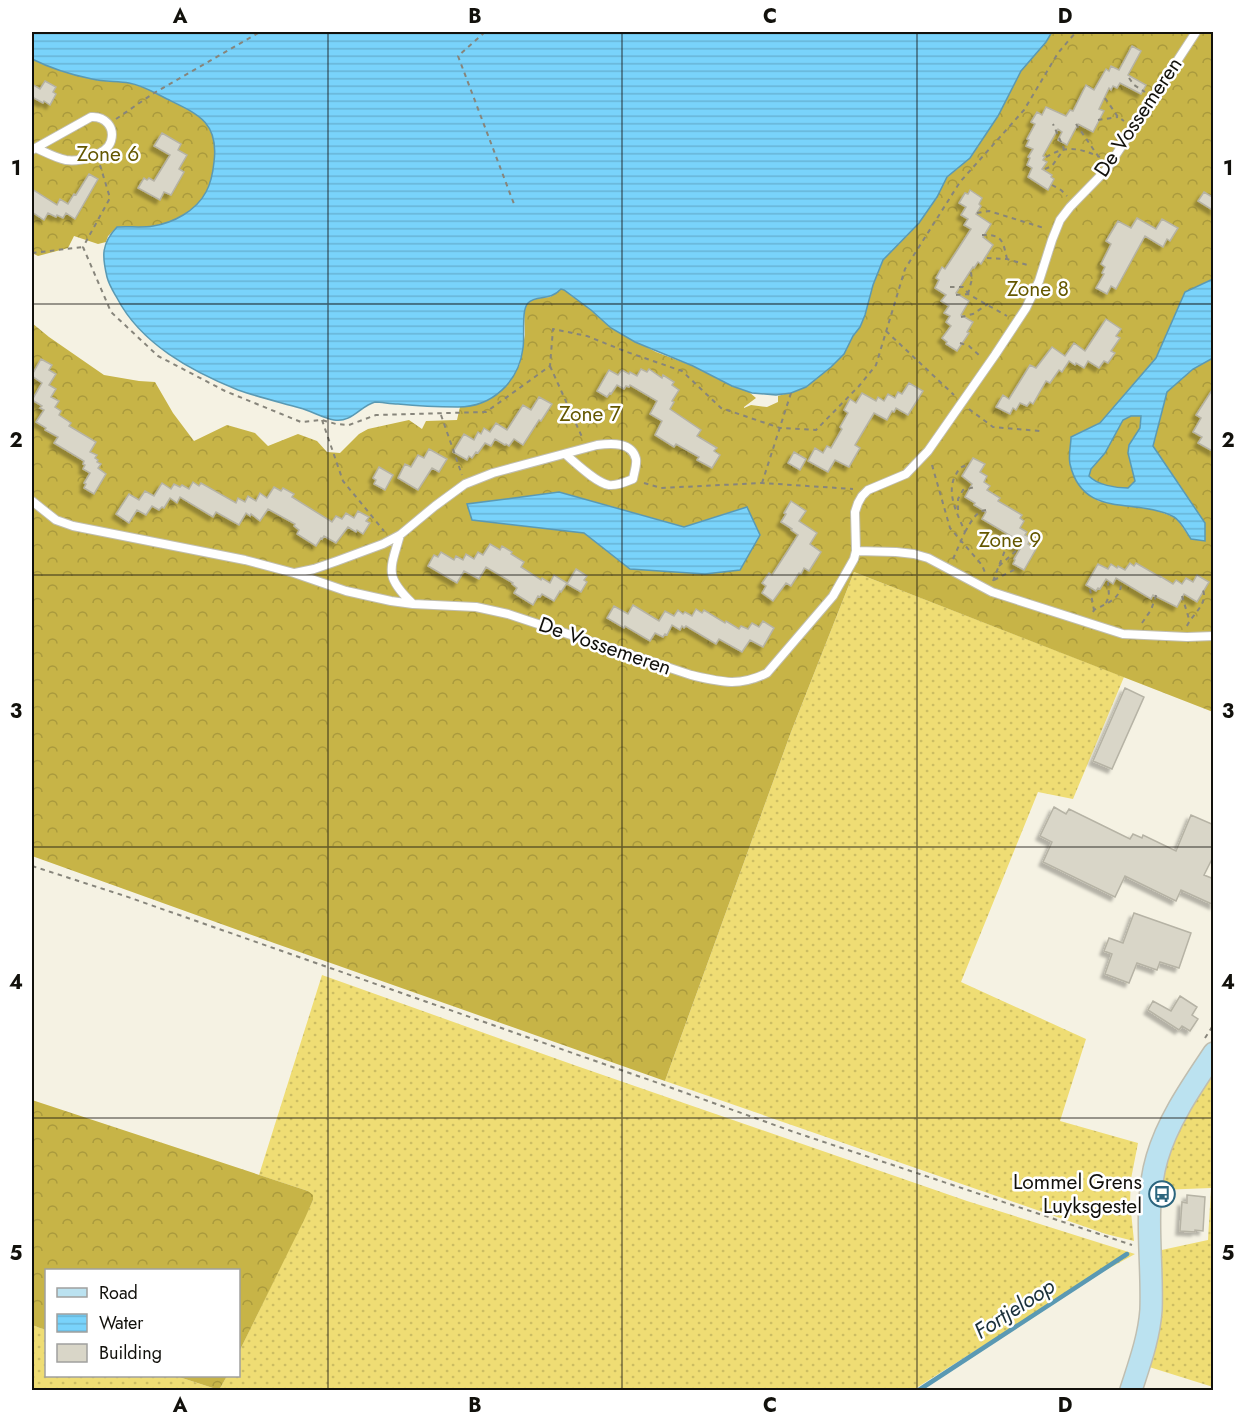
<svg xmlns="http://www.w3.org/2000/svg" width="1245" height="1422" viewBox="0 0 1245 1422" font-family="Jost,sans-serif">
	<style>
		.grass { fill: url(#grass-dots) }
		.forest { fill: url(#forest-crowns); fill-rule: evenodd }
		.water { fill: url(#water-rules); stroke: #5a99b3; stroke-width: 1.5; fill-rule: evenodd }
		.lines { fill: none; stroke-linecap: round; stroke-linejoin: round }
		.stream { stroke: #5a99b3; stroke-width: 4.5 }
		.building { fill: #d9d6c8; stroke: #b6b3a5; stroke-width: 1.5; filter: url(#shadow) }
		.lane-casing { stroke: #c0beb0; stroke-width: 10 }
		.secondary-casing { stroke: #c0beb0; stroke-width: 24 }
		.path { stroke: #87857b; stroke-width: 2; stroke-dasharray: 4.5 4.5; stroke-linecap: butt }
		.lane { stroke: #fff; stroke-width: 8 }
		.secondary { stroke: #bbe2f0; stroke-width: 21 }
		.grid { fill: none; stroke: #12110c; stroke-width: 1.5; stroke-opacity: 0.55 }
		.labels { text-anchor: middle; stroke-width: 5; stroke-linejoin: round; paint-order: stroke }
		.street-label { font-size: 21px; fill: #12110c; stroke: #fff }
		.park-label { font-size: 21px; fill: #645700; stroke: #fff }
		.poi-label { font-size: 21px; fill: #12110c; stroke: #fff; text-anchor: end }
		.water-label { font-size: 22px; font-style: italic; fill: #1b303a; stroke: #fff }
		.neatline { fill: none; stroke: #12110c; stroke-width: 2 }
		.grid-label { font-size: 20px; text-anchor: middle; font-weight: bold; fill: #12110c }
	</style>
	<defs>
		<pattern id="grass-dots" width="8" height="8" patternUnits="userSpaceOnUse" patternTransform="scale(1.5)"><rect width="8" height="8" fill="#efdd74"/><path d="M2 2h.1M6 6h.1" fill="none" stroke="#ccbd63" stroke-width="1.8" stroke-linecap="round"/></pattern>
		<pattern id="forest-crowns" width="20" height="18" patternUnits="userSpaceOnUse" patternTransform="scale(1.5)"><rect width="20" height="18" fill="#c7b447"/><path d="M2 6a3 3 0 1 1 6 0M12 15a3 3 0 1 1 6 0" fill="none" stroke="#aa9a3d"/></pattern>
		<pattern id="water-rules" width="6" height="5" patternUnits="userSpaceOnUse" patternTransform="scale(1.5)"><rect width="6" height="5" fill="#79d3fb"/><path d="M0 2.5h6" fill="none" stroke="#68b4d6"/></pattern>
		<filter id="shadow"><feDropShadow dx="-4" dy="4" stdDeviation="1.5" flood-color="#0004"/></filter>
	</defs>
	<rect width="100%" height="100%" fill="#f5f2e3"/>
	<path class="grass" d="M854 572 1124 677 1073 799 1038 792 961 982 1086 1039 1060 1121 1138 1143 1131 1179 1130 1202 1134 1241 1106 1234 665 1081 791 732Z
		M322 975 574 1065 967 1201 1135 1254 1086 1281 913 1390H32V1325L46 1330V1376H176L219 1390 227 1376H238L239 1352 313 1200 308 1191 259 1175Z
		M1213 1068V1387L1146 1366 1157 1251 1208 1240 1211 1188 1160 1190 1167 1154 1182 1119Z"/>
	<path class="forest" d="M1052 32H1213V279L1185 292 1156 358 1100 423 1071 437 1098 501 1156 510 1176 518 1191 539 1205 523 1153 446 1167 392 1193 369 1213 358V712L854 572 791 732 665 1081 274 943 32 856V323L49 337 104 375 139 381 155 382 173 413 194 441 227 425 255 433 268 446 298 434 317 441 327 452 340 453 359 434 368 429 409 420 422 429 426 421 457 420 460 407 490 399 519 366 525 335 524 309 527 303 533 299 550 297 561 289 564 290 591 310 611 328 656 352 693 366 732 386 749 392 756 398 744 407V408L751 405 767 407 778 402V396L806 387 831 367 844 354 853 336 860 327 865 315 873 285 883 260 919 223 937 197 947 177 970 158 998 116 1021 71 1046 42ZM559 492 684 527 747 507 630 569 584 533Z
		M32 59C50 68 72 75 92 79 104 82 117 81 129 83 142 85 155 93 167 99 198 114 219 122 214 162 213 172 211 183 206 192 196 211 173 223 153 226 141 228 129 226 117 227L108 236 106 242 98 244 74 236 68 248 38 256 32 253Z
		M1131 416H1141L1140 428 1129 445 1128 453 1135 481 1128 488C1116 488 1097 485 1089 476L1091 469 1105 453 1123 420Z
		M32 1100 308 1191 313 1195V1200L305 1218 239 1352 238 1270H46V1330L32 1325Z
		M176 1376H227L219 1390Z"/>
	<path class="water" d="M32 32H1052L1046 42 1021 71 998 116 970 158 947 177 937 197 919 223 883 260 873 285 865 315 860 327 853 336 844 354 831 367 806 387 791 393 776 395 752 393 732 386 693 366 635 342 611 328 591 310 564 290 561 289C549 302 537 294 528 303 521 310 525 336 523 348 519 381 493 407 458 407 438 407 417 406 398 404 390 404 382 402 375 402 360 406 352 423 334 420 323 418 311 411 300 408 279 402 258 397 238 390 191 371 141 344 117 298 113 291 109 285 107 277 102 256 101 244 117 227 129 226 141 228 153 226 173 223 196 211 206 192 211 183 213 172 214 162 219 122 198 114 167 99 155 93 142 85 129 83 117 81 104 82 92 79 72 75 50 68 32 59Z
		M1213 279V358L1193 369 1167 392 1153 446 1205 523V541L1191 539C1186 532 1181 521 1174 517 1136 497 1083 520 1070 464 1068 456 1071 445 1071 437L1100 423 1156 358 1185 292ZM1131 416H1141L1140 428 1129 445 1128 453 1135 481 1128 488C1116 488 1097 485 1089 476L1091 469 1105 453 1123 420Z
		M559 492 684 527 747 507 760 535 740 570 705 574 630 569 584 533 472 520 467 504Z"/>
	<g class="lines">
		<path class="stream" d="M919 1390 1127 1254"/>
	</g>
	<path class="building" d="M1132 46 1141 51 1128 75 1146 85 1141 94 1120 83 1117 88 1113 86 1111 90 1109 88 1099 109 1104 111 1093 132 1078 124 1067 145 1058 140 1062 132 1058 129 1043 156 1045 157 1043 160 1047 162 1042 169 1052 175 1051 177 1054 179 1048 190 1028 177 1032 168 1027 165 1030 158 1028 157 1033 149 1026 146 1029 140 1027 139 1035 124 1031 122 1037 112 1042 115 1046 107 1066 116 1070 110 1073 111 1086 85 1094 90 1106 69 1109 71 1111 66 1119 70Z
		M45 81 56 87 53 92 56 94 50 105 44 101 43 103 32 97V84L40 89Z
		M162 133 181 144 178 150 187 155 179 169 184 172 171 195 164 192 160 200 138 188 144 178 147 180 149 178 154 181 170 155 154 146Z
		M89 174 98 179 75 219 66 213 63 218 57 215 56 217 48 213 44 220 32 212V189L57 205 60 199 68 204 74 194 76 195Z
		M970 190 982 198 979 204 981 206 976 214 991 224 983 237 993 245 981 264 978 262 974 268 973 267 956 293 969 301 961 315 973 322 967 332 969 333 957 351 946 344 947 342 942 338 951 326 946 322 950 316 944 313 949 306 941 301 946 295 935 288 939 280 936 278 942 267 945 269 971 229 964 225 968 219 961 215 966 207 959 203 965 193 968 194Z
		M1204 192 1214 198V211L1198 201Z
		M1137 218 1156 229 1162 219 1178 228 1170 241 1167 239 1163 247 1145 236 1116 289 1111 286 1107 294 1096 288 1104 274 1102 273 1105 267 1101 264 1111 244 1106 241 1118 221 1131 228Z
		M1106 319 1121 329 1116 336 1120 338 1111 351 1115 353 1108 363 1104 361 1099 368 1088 361 1084 368 1076 363 1075 365 1069 361 1062 372 1059 370 1050 383 1046 381 1033 404 1030 402 1027 406 1020 403 1016 410 1013 408 1010 414 996 407 1003 395 1009 399 1030 365 1036 368 1052 347 1065 356 1074 343 1085 351Z
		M41 359 52 365 49 370 56 374 49 385 56 389 51 397 59 401 55 407 61 411 59 415 71 423 69 426 96 442 90 452 97 455 95 458 98 460 97 462 101 464 98 468 106 474 94 494 84 488 86 484 84 483 90 473 83 469 85 465 83 464 84 461 54 443 58 437 45 430 46 428 36 422 44 410 40 408 42 406 32 400 42 383 32 376V375Z
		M641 369 647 372 649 369 662 378 663 375 674 382 672 385 679 390 672 401 674 402 670 409 701 430 697 436 717 448 714 451 720 455 712 468 697 460 699 457 676 444 674 447 655 435 662 421 650 414 657 401 630 385 629 387 626 386 624 389 617 385 611 394 610 393 607 397 597 391 609 370 618 375 622 370 629 374 630 372 637 376Z
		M909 383 923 391 908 415 896 408 894 412 892 411 887 420 874 413 855 445 860 448 849 467 835 460 828 472 808 461 815 448 823 453 827 446 831 448 842 429 840 427 848 413 844 410 850 399 856 403 862 393 876 401 878 397 884 401 888 394 895 398 898 392 902 394Z
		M1214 387V452L1198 443 1202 437 1193 432 1201 418 1196 415Z
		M539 397 552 404 541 421 539 420 523 445 514 439 509 446 506 444 505 445 495 439 491 446 485 443 478 453 476 452 472 458 469 456 467 460 453 452 464 434 474 440 478 432 481 434 484 428 490 432 496 423 507 430 523 405 531 410Z
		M429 449 447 459 439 472 432 468 418 490 398 478 405 464 411 467 418 455 424 458Z
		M794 452 806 459 800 470 788 463Z
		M973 458 985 464 980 472 987 476 984 482 990 486 987 490 1000 498 998 501 1022 515 1020 518 1024 521 1020 528 1027 532 1025 535 1031 538 1028 544 1036 549 1024 570 1013 564 1015 560 1014 559 1020 549 1012 545 1016 539 982 519 986 512 974 505 975 503 965 497 972 484 962 476Z
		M379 467 393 475 385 490 374 484 376 480 373 478Z
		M193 482 199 486 201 483 236 503 238 498 245 502 248 496 256 501 260 493 267 498 274 487 281 491 283 488 294 494 292 497 332 522 336 516 342 519 346 513 354 518 358 511 369 517 366 521 370 523 363 534 357 530 356 532 348 527 336 543 324 536 322 539 321 538 316 546 297 534 299 530 294 526 295 524 268 509 260 521 251 514 250 516 246 513 239 525 216 512 213 517 180 497 177 503 170 498 164 508 162 507 159 510 152 506 146 515 137 510 129 523 116 514 129 494 139 500 145 491 154 496 162 483 171 489 174 484 180 487 182 485 189 489Z
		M791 501 806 511 799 521 817 533 810 544 821 552 809 571 804 568 801 574 799 573 791 586 786 583 773 601 762 593 766 586 762 583 769 573 772 575 798 535 791 530 792 529 781 522 786 514 784 513Z
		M490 544 500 550 502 546 512 552 511 554 524 562 521 567 541 580 542 578 550 583 554 575 567 583 561 592 560 591 554 601 542 594 540 597 538 596 533 605 514 593 517 588 512 584 513 583 486 567 479 579 464 571 457 583 428 566 434 555 438 557 441 552 454 560 456 556 463 560 466 554 474 559 478 552 483 555Z
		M1130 563 1134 566 1136 563 1160 577V576L1173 584 1176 580 1182 584 1186 578 1193 582 1197 575 1209 582 1197 602 1184 594 1177 607 1153 595 1151 599 1116 578 1113 584 1106 579 1100 589 1098 588 1096 591 1086 585 1098 564 1108 569 1111 564 1117 568 1118 566 1125 570Z
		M576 569 587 576 584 580 587 582 581 592 567 584Z
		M633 605 659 621 665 611 674 616 678 610 683 614 685 612 692 616 696 609 702 613 704 610 725 623 726 621 739 629 741 626 748 629 752 623 759 627 763 621 774 628 763 647 750 640 742 652 719 639 716 644 686 626 684 628 682 626 680 630 672 625 667 635 665 634 663 637 655 633 650 641 625 626 624 628 607 618 614 606 628 614Z
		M1125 688 1144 697 1112 769 1093 761Z
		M1054 807 1066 814 1069 809 1130 839 1133 834 1142 838 1143 835 1176 851 1191 815 1214 825V855L1204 875 1214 879V905L1181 890 1176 901 1125 876 1115 897 1043 862 1052 842 1040 836Z
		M1134 913 1191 933 1179 968 1160 962 1157 970 1137 963 1129 983 1105 974 1112 954 1104 951 1109 938 1123 943Z
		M1180 996 1197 1007 1192 1015 1198 1019 1190 1031 1182 1026 1179 1030 1148 1010 1153 1001 1171 1011Z
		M1187 1195 1205 1197 1203 1231 1195 1230V1232L1180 1231 1182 1202 1187 1203Z"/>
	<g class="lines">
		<g class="lane-casing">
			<path id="lane" d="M32 150 91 117C105 116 115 127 111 141 107 155 79 162 66 160 56 158 45 152 36 148
				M32 501 56 520 73 526 245 560 294 573 346 591 391 601 413 604 476 607 508 614 691 675C721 682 739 687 767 673L833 596 854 559 856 551 855 512 858 503 862 496 868 490 906 474 928 451 995 355 1026 308 1039 281 1052 240 1060 220 1070 207 1106 170 1196 32
				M400 535C390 570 384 576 412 603
				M856 551 896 552 914 554 928 558 992 592 1123 634 1187 637 1214 636
				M295 573 314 569 337 561 383 544 400 535 435 506 465 484 493 473 597 445C612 443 632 442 636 459 637 465 634 473 633 479 626 482 617 486 609 485 596 483 576 463 565 454"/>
		</g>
		<g class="secondary-casing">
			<path id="secondary" d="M1131 1390C1139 1365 1149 1338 1151 1310 1153 1261 1143 1205 1157 1158 1168 1120 1192 1086 1214 1053"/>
		</g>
		<path class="path" d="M485 32 458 56 514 204
			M1129 78 1134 85 1145 92
			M1105 98 1118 117 1124 121
			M116 119 154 93 260 32
			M1098 120 1118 117
			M1076 124 1098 156
			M1046 157C1067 145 1079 148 1100 157
			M100 165 110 198 83 247 111 312 158 356 225 391 301 422 322 420 336 424 349 425 376 415 486 412 550 366 553 329 587 336 627 352 682 371 721 408 780 428 816 430 859 386 876 365 905 269 960 182 1024 110 1058 53 1076 32
			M1045 169 1052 166 1064 149 1053 124
			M1052 185 1061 190 1067 196
			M977 213 989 211 1044 228
			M982 235C1003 234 1003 242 1007 259
			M32 253 83 247
			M987 258 1007 259 1031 266
			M950 287H963L968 293
			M968 294 972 279 971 273 969 272
			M956 295 968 294 1007 316
			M961 317 973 314 988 304
			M886 331 954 395
			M960 343 969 346 980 356
			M550 366 582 437
			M969 409 993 427 1040 431
			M1212 413H1214
			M441 415 462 475
			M322 420 343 481 384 531
			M1212 432 1214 431
			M932 465 950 528 982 565 986 575
			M644 483 661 488 762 483 853 489
			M762 483 791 393
			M958 510V499L963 490 975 487
			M965 532C971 522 975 512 986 510
			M953 559 965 532C958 515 946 494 955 476 959 469 960 466 969 465
			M999 566 1017 550
			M994 580 1018 568
			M993 581 1009 540 1012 538
			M1090 589 1094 610
			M1182 596 1189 619
			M1106 603 1109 596 1108 582
			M1093 612 1094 610C1107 603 1122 599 1121 582
			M1142 623 1151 610 1157 593
			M1187 626C1192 614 1208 605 1203 590
			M32 866 125 896 658 1083 794 1132 1132 1245
			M1205 1038 1214 1024"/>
		<use href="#lane" class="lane"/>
		<use href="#secondary" class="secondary"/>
	</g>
	<path class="grid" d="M328 32V1390M622 32V1390M917 32V1390M32 304H1214M32 575H1214M32 847H1214M32 1118H1214"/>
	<defs>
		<g id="bus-ring" transform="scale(1.35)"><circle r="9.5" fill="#fff" stroke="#2c657e" stroke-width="1.5"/><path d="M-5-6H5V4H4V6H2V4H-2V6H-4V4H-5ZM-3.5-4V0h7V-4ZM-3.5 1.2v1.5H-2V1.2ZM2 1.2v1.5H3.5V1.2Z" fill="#2c657e"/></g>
	</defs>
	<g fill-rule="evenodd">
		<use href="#bus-ring" x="1162" y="1194"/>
	</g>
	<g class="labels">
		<g class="street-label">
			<text transform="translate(1138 117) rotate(-56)" y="7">De Vossemeren</text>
			<text transform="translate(605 646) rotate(19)" y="7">De Vossemeren</text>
		</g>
		<g class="park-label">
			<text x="108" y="161">Zone 6</text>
			<text x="1038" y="296">Zone 8</text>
			<text x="590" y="421">Zone 7</text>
			<text x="1010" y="547">Zone 9</text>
		</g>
		<g class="poi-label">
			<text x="1142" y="1189">Lommel Grens<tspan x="1142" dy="24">Luyksgestel</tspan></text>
		</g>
		<g class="water-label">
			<text transform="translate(1014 1308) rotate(-33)" y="8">Fortjeloop</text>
		</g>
	</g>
	<rect width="1245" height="1422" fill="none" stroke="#ffffff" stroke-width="66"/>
	<rect x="45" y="1269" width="195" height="108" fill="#ffffff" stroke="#a0a09e" stroke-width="1.5"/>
	<rect x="57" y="1288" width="30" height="9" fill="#bbe2f0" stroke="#a0a09e" stroke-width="1.5"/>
	<text x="99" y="1299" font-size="18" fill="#12110c">Road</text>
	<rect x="57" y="1314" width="30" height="18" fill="url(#water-rules)" stroke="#a0a09e" stroke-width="1.5"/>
	<text x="99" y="1329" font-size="18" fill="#12110c">Water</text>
	<rect x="57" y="1344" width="30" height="18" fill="#d9d6c8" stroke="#a0a09e" stroke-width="1.5"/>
	<text x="99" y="1359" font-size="18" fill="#12110c">Building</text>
	<rect x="33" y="33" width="1179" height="1356" class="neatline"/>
	<g class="grid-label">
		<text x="180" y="23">A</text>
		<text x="475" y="23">B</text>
		<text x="770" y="23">C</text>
		<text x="1065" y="23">D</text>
		<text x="16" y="175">1</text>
		<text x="1228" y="175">1</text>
		<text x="16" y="447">2</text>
		<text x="1228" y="447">2</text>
		<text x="16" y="718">3</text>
		<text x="1228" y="718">3</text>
		<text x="16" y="989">4</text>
		<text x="1228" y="989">4</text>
		<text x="16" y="1260">5</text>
		<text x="1228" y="1260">5</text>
		<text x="180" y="1412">A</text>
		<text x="475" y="1412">B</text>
		<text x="770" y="1412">C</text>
		<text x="1065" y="1412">D</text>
	</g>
</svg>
